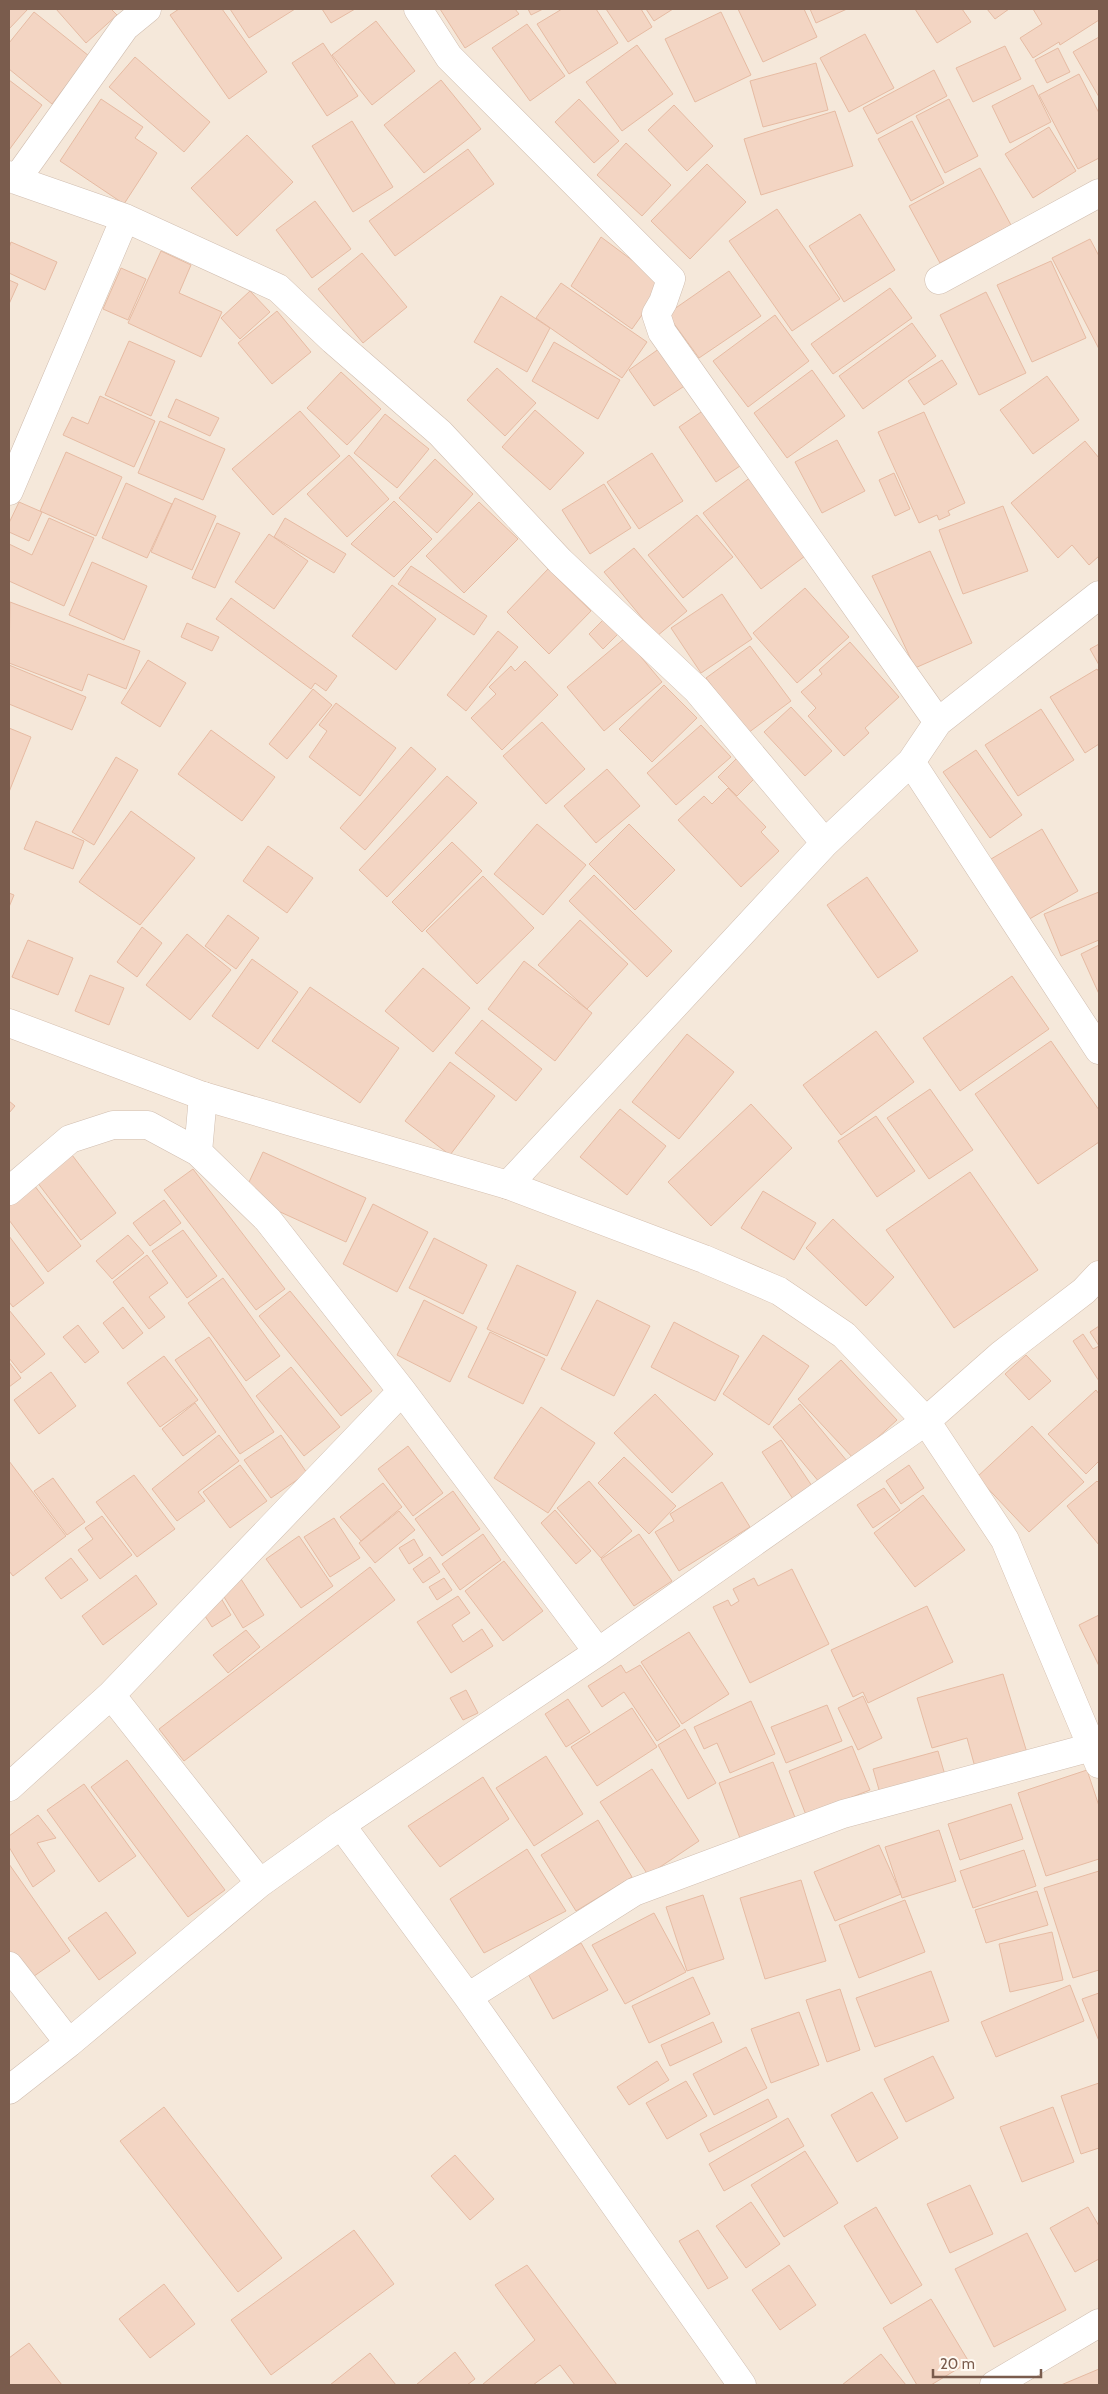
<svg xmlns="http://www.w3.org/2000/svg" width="1108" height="2394" viewBox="0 0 1108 2394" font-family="Cabin,sans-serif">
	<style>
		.residential { fill: #f5e8da }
		.building { fill: #f3d5c3; stroke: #e6bba3 }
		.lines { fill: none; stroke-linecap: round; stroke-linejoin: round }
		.street-casing { stroke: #d1beb0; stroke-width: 29 }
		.secondary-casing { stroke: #d6c0b0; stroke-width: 29 }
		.street { stroke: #fff; stroke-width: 28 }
		.secondary { stroke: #fff; stroke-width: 28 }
	</style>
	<rect width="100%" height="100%" fill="#fdf6ec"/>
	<path class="residential" d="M9 9H1099V2385H9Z"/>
	<path class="building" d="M9 9H28L9 29Z
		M56 9H111L117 15 86 43Z
		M179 9H222L267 72 229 99 170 15Z
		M230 9H295L249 38Z
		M322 9H355L331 23Z
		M440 9H515L519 14 465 48Z
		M528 9H543L531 15Z
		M562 9H596L618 43 569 74 537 24Z
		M606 9H641L652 27 628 42Z
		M646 9H673L654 21Z
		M738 9H804L817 37 763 62Z
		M810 9H847L816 23Z
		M915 9H962L971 22 937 43Z
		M987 9H1009L995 19Z
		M1033 9H1099V20L1060 45 1059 42 1033 58 1020 38 1042 24Z
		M34 12 89 56 52 104 9 69V43Z
		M721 12 751 75 695 102 665 39Z
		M376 21 415 71 372 105 332 55Z
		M527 24 565 76 530 101 492 48Z
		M865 34 894 88 849 112 820 58Z
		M1099 37V97L1073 52Z
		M323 43 358 96 327 116 292 63Z
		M637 45 673 94 622 131 586 82Z
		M1005 46 1021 79 973 102 956 68Z
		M1058 48 1070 72 1047 83 1035 60Z
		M135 57 210 122 184 152 109 87Z
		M816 63 828 110 763 127 750 81Z
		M934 70 947 96 877 134 863 108Z
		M1079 74 1099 113V158L1078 169 1039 95Z
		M9 80 42 105 9 150Z
		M441 80 481 129 424 173 384 125Z
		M1033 85 1051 122 1010 143 992 106Z
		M101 99 143 127 135 138 157 153 124 204 60 161Z
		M579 99 619 141 594 163 555 122Z
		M949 99 978 156 945 173 916 116Z
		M674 105 713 146 687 171 648 130Z
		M835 111 853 166 761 195 744 139Z
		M352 121 393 187 353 212 312 146Z
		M912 121 944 183 911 201 878 139Z
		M1049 127 1076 171 1033 198 1005 154Z
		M247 135 293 182 237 236 191 188Z
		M626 143 671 185 642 216 597 175Z
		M468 149 494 184 395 256 369 221Z
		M707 164 746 202 690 259 651 221Z
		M980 168 1011 225 940 263 909 206Z
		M315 201 351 249 312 278 276 230Z
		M777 209 840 299 792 331 729 241Z
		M860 214 895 270 844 302 809 246Z
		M601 237 664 284 632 329 571 286Z
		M1090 239 1099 256V349L1052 258Z
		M11 242 57 262 45 290 9 273V248Z
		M161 251 191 265 179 293 222 312 201 357 128 323Z
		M362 253 407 307 363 343 318 289Z
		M1051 261 1086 338 1032 362 997 285Z
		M121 268 146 279 128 320 103 309Z
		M729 271 761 316 699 358 667 314Z
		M9 280 18 284 9 304Z
		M561 283 647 342 622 378 536 318Z
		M890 288 912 318 833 374 811 344Z
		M250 291 270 312 240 339 221 318Z
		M986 292 1026 373 979 395 940 315Z
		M501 296 550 328 527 372 474 342Z
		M277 311 311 352 272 384 238 343Z
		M775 315 809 361 748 407 713 361Z
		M912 323 936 356 863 409 839 376Z
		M129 341 175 361 151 416 105 395Z
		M554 342 620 380 598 419 532 381Z
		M663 346 689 383 654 406 629 370Z
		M942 360 957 384 924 405 908 381Z
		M497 368 536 403 505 436 467 400Z
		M812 370 845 416 787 458 754 413Z
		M341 372 381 409 347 445 307 408Z
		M1047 376 1079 420 1033 454 1000 410Z
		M100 396 155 421 134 467 63 435 72 417 88 424Z
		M176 399 219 418 210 436 168 417Z
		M707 408 743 464 716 482 679 427Z
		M535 410 584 453 550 490 502 447Z
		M300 411 340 456 273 515 232 469Z
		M924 412 965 503 948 511 950 515 939 520 937 515 919 523 878 432Z
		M385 414 429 449 397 488 354 453Z
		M160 421 225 449 203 500 138 473Z
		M837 440 865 491 822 513 795 462Z
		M1085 441 1099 458V556L1089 565 1072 545 1058 558 1011 503Z
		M66 452 122 477 96 536 40 511Z
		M652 453 683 501 639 529 607 482Z
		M349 455 389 499 347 537 307 494Z
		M435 459 473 494 437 533 399 498Z
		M894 473 910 509 895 516 879 480Z
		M751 477 809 553 761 589 703 513Z
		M126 483 172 504 147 558 102 538Z
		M604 484 631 528 590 554 562 510Z
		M175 498 216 516 192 570 151 552Z
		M394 501 432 539 394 577 351 544Z
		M19 502 42 512 29 541 9 532V523Z
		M479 502 518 539 464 593 426 556Z
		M1003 506 1028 571 963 594 939 530Z
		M697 515 733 557 683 598 648 555Z
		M49 518 94 538 64 606 9 581V544L32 555Z
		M285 518 346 554 334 573 274 537Z
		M217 523 240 533 215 588 192 578Z
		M269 534 308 561 274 609 235 582Z
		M634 548 687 611 657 636 604 572Z
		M930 551 972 643 915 668 872 576Z
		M92 562 147 586 124 640 69 615Z
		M411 566 487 616 474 635 398 584Z
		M548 569 591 611 549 654 507 612Z
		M392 585 436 619 396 670 352 636Z
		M805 588 849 637 797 683 753 633Z
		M722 594 752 639 701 673 671 628Z
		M231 598 337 676 326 691 315 683 311 689 216 619Z
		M10 602 140 651 126 689 88 674 82 691 9 663Z
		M609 614 624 628 603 649 589 634Z
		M187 623 219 637 212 651 181 637Z
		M498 631 518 647 466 711 447 695Z
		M625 638 662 682 604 731 567 687Z
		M850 642 899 697 865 728 869 733 844 756 808 716 816 708 801 692 822 674 819 670Z
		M1099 644V665L1090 649Z
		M750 646 791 701 748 733 706 678Z
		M148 660 186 683 160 727 121 703Z
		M525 661 558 695 502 750 471 718 496 694 489 687 511 666 515 671Z
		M9 665 86 697 72 730 9 704Z
		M1097 669 1099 672V744L1085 753 1050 697Z
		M664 685 697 718 652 762 619 729Z
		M313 689 332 705 287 759 269 744Z
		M336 703 396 748 360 796 309 757 327 731 319 725Z
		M791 707 832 751 805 776 764 732Z
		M1041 709 1074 760 1018 796 985 745Z
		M542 722 585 769 546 804 503 756Z
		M701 725 731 757 676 805 647 773Z
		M9 728 31 737 9 792Z
		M211 730 275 777 242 821 178 774Z
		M411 747 436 769 365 850 340 828Z
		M976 750 1022 815 990 838 943 772Z
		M739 756 757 776 737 796 718 777Z
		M116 757 138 770 94 845 72 832Z
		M607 769 640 806 596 843 564 806Z
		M447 776 477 803 387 897 359 870Z
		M728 788 766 827 761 832 779 851 741 887 678 820 704 796 712 804Z
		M131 811 195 858 140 925 79 882Z
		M36 821 84 841 73 869 24 849Z
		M537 824 586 865 543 915 494 874Z
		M629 824 675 870 635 910 589 864Z
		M1042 829 1078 891 1026 921 991 859Z
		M452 842 482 871 422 932 392 902Z
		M268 846 313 878 287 913 243 881Z
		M594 875 672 951 647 977 569 901Z
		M483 876 534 928 477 984 426 931Z
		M867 877 918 951 878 978 827 905Z
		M1099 892V940L1061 956 1044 914Z
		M9 893 14 895 9 907Z
		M228 915 259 938 236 969 205 946Z
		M580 920 628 964 587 1009 538 965Z
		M142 927 162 943 137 977 117 962Z
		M187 934 231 970 190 1020 146 985Z
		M28 940 73 958 58 995 12 977Z
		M1099 945V994L1081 954Z
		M252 959 298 992 258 1049 212 1016Z
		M524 961 592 1013 555 1061 488 1009Z
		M423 968 470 1008 433 1052 385 1011Z
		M90 975 124 988 109 1025 75 1011Z
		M1012 976 1049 1029 960 1091 923 1038Z
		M310 987 399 1048 360 1103 272 1041Z
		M482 1020 542 1069 516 1101 455 1053Z
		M876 1031 914 1082 841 1135 803 1085Z
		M687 1034 734 1072 679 1139 632 1102Z
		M1051 1041 1099 1110V1142L1038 1184 975 1094Z
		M450 1062 495 1096 450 1155 405 1121Z
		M930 1089 973 1150 929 1179 887 1118Z
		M9 1101 15 1106 9 1113Z
		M751 1104 792 1148 711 1226 668 1182Z
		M620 1109 666 1146 627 1195 580 1157Z
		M876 1116 915 1171 877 1197 838 1141Z
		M69 1151 116 1213 81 1240 34 1178Z
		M263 1152 366 1198 346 1242 243 1195Z
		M193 1169 285 1289 256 1310 164 1190Z
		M970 1172 1038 1270 954 1328 886 1230Z
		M34 1185 81 1246 48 1272 9 1220V1204Z
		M763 1191 816 1223 794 1260 741 1228Z
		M164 1200 181 1223 150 1246 133 1223Z
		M373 1204 428 1232 397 1292 343 1264Z
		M833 1219 894 1277 866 1306 806 1248Z
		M183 1230 217 1276 187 1298 152 1251Z
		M128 1235 144 1253 112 1279 96 1261Z
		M9 1236 44 1283 13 1307 9 1302Z
		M434 1238 487 1265 463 1314 409 1288Z
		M147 1255 168 1283 149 1297 165 1317 149 1329 113 1282Z
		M517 1265 576 1292 547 1356 487 1329Z
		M223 1278 280 1356 246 1381 188 1303Z
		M290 1291 372 1391 341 1416 259 1316Z
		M424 1300 477 1327 450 1382 397 1355Z
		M597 1300 650 1326 614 1396 561 1369Z
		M123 1307 143 1333 123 1349 103 1323Z
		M9 1310 45 1354 21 1373 9 1358Z
		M674 1322 739 1356 715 1401 651 1367Z
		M78 1325 99 1352 85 1363 63 1337Z
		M1099 1326V1381L1073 1341 1083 1334 1093 1349 1099 1346 1090 1332Z
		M490 1332 545 1359 523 1404 468 1377Z
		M763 1335 809 1366 769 1425 723 1394Z
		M209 1337 274 1432 240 1454 175 1360Z
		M1026 1355 1051 1381 1029 1400 1005 1374Z
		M164 1356 198 1400 160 1427 127 1383Z
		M841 1360 897 1420 854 1459 798 1399Z
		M9 1362 21 1378 9 1387Z
		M291 1367 340 1427 304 1456 256 1396Z
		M51 1372 76 1406 39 1434 14 1400Z
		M1096 1390 1099 1394V1461L1086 1474 1048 1434Z
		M655 1394 713 1454 672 1493 614 1433Z
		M195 1403 216 1432 183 1456 162 1429Z
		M800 1404 847 1461 820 1483 773 1427Z
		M541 1407 595 1443 548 1513 494 1478Z
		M1032 1426 1084 1482 1029 1532 977 1477Z
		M219 1435 239 1461 198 1492 205 1501 177 1521 152 1489Z
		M281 1435 307 1473 271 1498 244 1460Z
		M781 1440 812 1486 793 1499 762 1452Z
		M408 1446 443 1493 413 1516 378 1469Z
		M624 1457 676 1506 649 1534 598 1483Z
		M9 1461 66 1536 13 1576 9 1571Z
		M240 1465 267 1501 230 1528 203 1492Z
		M909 1465 924 1488 901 1504 886 1481Z
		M134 1475 175 1529 137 1557 96 1502Z
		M53 1478 85 1522 67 1535 34 1491Z
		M589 1481 632 1531 601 1558 557 1508Z
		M1097 1481 1099 1483V1545L1067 1506Z
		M722 1482 750 1527 679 1571 655 1532 674 1521 670 1514Z
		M383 1483 402 1507 361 1541 340 1517Z
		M884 1488 900 1510 873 1528 857 1505Z
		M453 1491 480 1529 442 1556 415 1519Z
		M923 1495 965 1550 915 1587 874 1533Z
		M555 1510 591 1551 576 1564 541 1523Z
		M399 1511 415 1530 375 1563 359 1543Z
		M102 1516 132 1555 100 1579 78 1550 93 1539 85 1528Z
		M334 1518 360 1558 330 1577 304 1537Z
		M483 1534 501 1560 460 1590 442 1564Z
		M639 1534 672 1581 634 1606 601 1559Z
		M299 1536 333 1586 301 1608 266 1559Z
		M414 1539 423 1555 409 1564 399 1548Z
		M430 1557 440 1572 423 1583 413 1569Z
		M71 1558 88 1580 61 1599 45 1578Z
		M504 1561 543 1611 503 1641 465 1591Z
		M370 1567 395 1600 184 1761 159 1729Z
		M792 1569 829 1644 750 1683 713 1607 728 1600 731 1606 739 1601 733 1589 754 1578 758 1586Z
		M136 1575 157 1604 103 1645 82 1616Z
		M444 1578 452 1590 437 1600 429 1587Z
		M241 1579 264 1615 243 1628 221 1592Z
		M218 1593 231 1615 212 1627 198 1605Z
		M458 1596 470 1613 452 1625 463 1642 482 1629 493 1646 451 1673 417 1622Z
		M927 1606 953 1662 868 1703 863 1692 853 1697 831 1650Z
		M1099 1615V1666L1079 1625Z
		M246 1630 260 1647 228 1673 213 1655Z
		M689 1632 729 1694 682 1724 641 1662Z
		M621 1665 626 1673 640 1665 680 1726 657 1741 624 1692 602 1707 588 1686Z
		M1003 1674 1028 1756 976 1771 967 1738 932 1748 917 1698Z
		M466 1690 478 1713 463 1720 450 1698Z
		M863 1696 882 1738 858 1750 838 1708Z
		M568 1699 590 1732 566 1747 545 1714Z
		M751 1701 775 1754 730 1773 717 1743 704 1749 694 1727Z
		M827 1705 842 1741 786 1763 771 1727Z
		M632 1708 657 1747 597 1786 571 1747Z
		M685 1729 716 1783 688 1799 658 1745Z
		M852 1746 870 1790 806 1815 789 1771Z
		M938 1751 947 1782 882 1800 873 1769Z
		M546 1756 583 1814 534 1846 496 1788Z
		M127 1760 225 1890 188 1917 91 1787Z
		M773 1762 798 1825 743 1846 719 1783Z
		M652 1769 699 1841 648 1875 600 1802Z
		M1087 1770 1099 1806V1859L1046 1876 1018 1793Z
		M483 1777 509 1819 440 1867 408 1826Z
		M84 1784 136 1856 99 1882 47 1810Z
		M1011 1804 1023 1839 960 1860 948 1824Z
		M38 1815 56 1838 37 1843 55 1871 33 1887 9 1847V1836Z
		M598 1820 632 1877 576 1911 541 1855Z
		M939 1830 956 1881 902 1898 885 1847Z
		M879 1845 901 1894 835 1921 814 1872Z
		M527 1849 566 1911 484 1953 450 1899Z
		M1024 1850 1036 1886 973 1908 960 1871Z
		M9 1864 70 1951 27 1981 9 1956Z
		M1099 1871V1970L1073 1978 1044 1888Z
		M801 1880 826 1961 765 1979 740 1898Z
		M1037 1891 1048 1925 986 1943 975 1910Z
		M703 1895 724 1959 687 1971 666 1907Z
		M905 1900 925 1952 859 1978 839 1925Z
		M106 1912 136 1953 99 1980 68 1938Z
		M654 1913 686 1972 625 2004 592 1945Z
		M1052 1932 1063 1980 1010 1992 999 1944Z
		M581 1943 608 1990 553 2019 527 1972Z
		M931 1971 949 2021 875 2047 856 1998Z
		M693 1977 710 2014 649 2043 632 2006Z
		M1070 1985 1084 2021 996 2057 981 2022Z
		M840 1989 860 2050 827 2062 806 2000Z
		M1099 1993V2041L1082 1999Z
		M799 2012 819 2065 771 2083 751 2029Z
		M713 2022 722 2042 670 2066 661 2045Z
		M746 2047 767 2088 714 2115 693 2074Z
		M933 2056 954 2098 906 2122 884 2079Z
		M657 2061 669 2080 629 2105 617 2087Z
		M686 2081 707 2116 667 2139 646 2103Z
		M1099 2083V2148L1081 2154 1061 2096Z
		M872 2092 898 2138 857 2162 831 2115Z
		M768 2099 777 2117 709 2152 700 2134Z
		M164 2107 282 2258 238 2292 120 2141Z
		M1053 2107 1074 2162 1022 2182 1000 2127Z
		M788 2118 804 2146 724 2191 709 2164Z
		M805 2151 838 2203 784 2237 751 2185Z
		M455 2155 494 2199 470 2220 431 2176Z
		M970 2185 993 2234 950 2253 927 2204Z
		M751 2202 780 2244 746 2268 716 2226Z
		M876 2207 922 2285 891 2304 844 2226Z
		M1088 2207 1099 2226V2259L1075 2272 1050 2228Z
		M354 2230 394 2284 271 2375 231 2320Z
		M698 2230 728 2278 708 2289 679 2241Z
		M1027 2233 1066 2310 994 2347 955 2269Z
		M527 2265 617 2385H575L560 2365 533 2385H482L535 2340 495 2285Z
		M789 2265 816 2305 780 2330 752 2290Z
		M164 2284 195 2324 150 2358 119 2319Z
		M931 2299 969 2362 931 2385H917L883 2328Z
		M29 2343 62 2385H9V2358Z
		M455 2352 475 2379 467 2385H416Z
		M370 2353 396 2385H330Z
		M881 2354 906 2385H842Z
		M1099 2369V2385H1061Z"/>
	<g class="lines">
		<g class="street-casing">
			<path id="street" d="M418 9 449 57 671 279 663 302 656 314 662 332 938 722
				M9 175 16 180 125 218 278 288 333 340 440 433 560 561 697 690 825 843
				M16 180 125 27 147 9
				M939 280 1099 193
				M9 491 125 218
				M911 762 1099 1050
				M203 1096 198 1152 268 1220 402 1391 598 1652
				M508 1185 825 843 911 762 938 722 1099 595
				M9 1191 70 1139 113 1125H148L198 1152
				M111 1695 260 1883
				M9 1787 111 1695 402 1391
				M341 1825 468 1997 742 2385
				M9 1966 69 2043
				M468 1997 634 1892 843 1814 1092 1747
				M9 2090 69 2043 260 1883 341 1825 598 1652 926 1421
				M994 2385 1099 2323"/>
		</g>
		<g class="secondary-casing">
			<path id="secondary" d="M9 1023 203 1096 508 1185 704 1259 779 1291 844 1335 926 1421 1005 1540 1099 1764
				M926 1421 1002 1354 1084 1291 1099 1275"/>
		</g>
		<use href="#street" class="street"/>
		<use href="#secondary" class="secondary"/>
	</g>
	<rect width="1108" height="2394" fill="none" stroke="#7a5c4d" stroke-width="20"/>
	<path d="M933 2369v8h108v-8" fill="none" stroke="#7a5c4d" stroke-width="2.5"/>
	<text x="940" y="2369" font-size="15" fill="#7a5c4d" stroke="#fffaf3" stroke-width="4" paint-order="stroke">20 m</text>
</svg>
